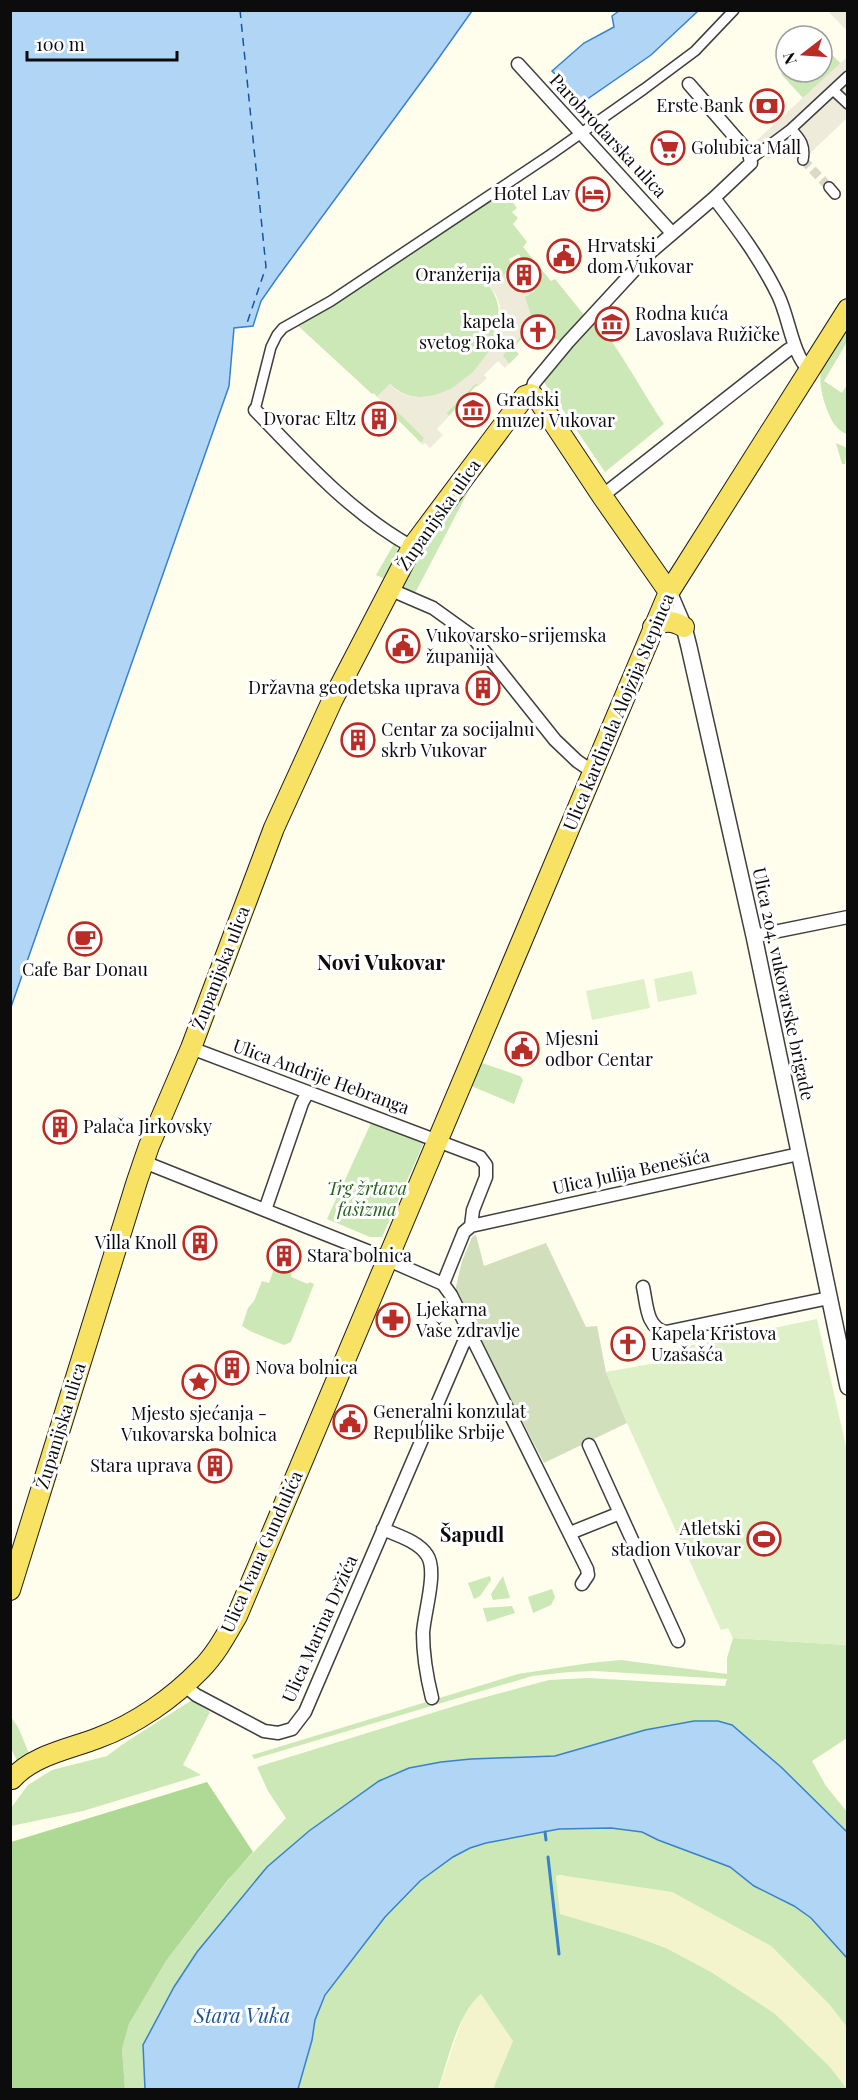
<svg xmlns="http://www.w3.org/2000/svg" width="858" height="2100" viewBox="0 0 858 2100" font-family="'Playfair Display',serif">
	<style>
		.farmland { fill: #f3f4cc }
		.green { fill: #cbe8b6 }
		.forest { fill: #add995 }
		.cemetery { fill: #d1dfbd }
		.pitch { fill: #def0c7 }
		.plaza { fill: #eeebdb }
		.water { fill: #b1d5f5; stroke: #3882cc; stroke-width: 1.5 }
		.lines { fill: none; stroke-linecap: round; stroke-linejoin: round }
		.stream { stroke: #3882cc; stroke-width: 3 }
		.ferry { stroke: #17559c; stroke-width: 1.5; stroke-dasharray: 8 6; stroke-linecap: butt }
		.pedestrian-tunnel { stroke: #dbd9ca; stroke-width: 9; stroke-dasharray: 9 4.5; stroke-linecap: butt }
		.pedestrian-casing { stroke: #3f3f3f; stroke-width: 12 }
		.minor-casing { stroke: #3f3f3f; stroke-width: 15 }
		.tertiary-casing { stroke: #3f3f3f; stroke-width: 18 }
		.primary-casing { stroke: #1d1d1d; stroke-width: 22 }
		.pedestrian { stroke: #fff; stroke-width: 9 }
		.minor { stroke: #fff; stroke-width: 12 }
		.tertiary { stroke: #fff; stroke-width: 15 }
		.primary { stroke: #f7e263; stroke-width: 20 }
		.labels { text-anchor: middle; stroke-width: 6; stroke-linejoin: round; paint-order: stroke }
		.poi-label { font-size: 18px; fill: #0c0c0c; stroke: #fff; text-anchor: start }
		.street-label { font-size: 18px; fill: #0c0c0c; stroke: #fff }
		.park-label { font-size: 18px; font-style: italic; fill: #25631d; stroke: #fff }
		.neighbourhood-label { font-size: 20px; font-weight: bold; fill: #0c0c0c; stroke: #fff }
		.water-label { font-size: 20px; font-style: italic; fill: #17559c; stroke: #fff }
		.quarter-label { font-size: 21px; font-weight: bold; fill: #0c0c0c; stroke: #fff }
	</style>
	<rect width="100%" height="100%" fill="#fffdeb"/>
	<path class="farmland" d="M571 1875 672 1892 771 1946 829 2004 847 2027V2088L774 2013 711 1972 666 1948 631 1935 560 1914 556 1876Z
		M481 1994 514 2041 493 2089 438 2090 463 2018 474 2000Z"/>
	<path class="green" d="M822 44 841 64 803 98 781 74 786 69V72H822Z
		M501 187 517 208 512 212 518 218 513 224 527 242 523 247 551 281 555 279 584 315 561 343 554 337 556 335 543 317 534 325 524 296 535 291 533 288 536 286 519 254 509 259 515 270 490 287C528 341 437 431 390 384L377 397 374 393 372 394 294 322Z
		M595 319C622 352 640 389 664 424L605 472 544 382Z
		M847 325V342L824 381 842 393 847 385 848 419 846 420 847 434C837 431 831 420 827 410 812 368 824 359 847 325Z
		M527 330 514 349 519 354 509 364 502 355Z
		M476 383 479 386H476L449 416 446 413Z
		M394 408 425 438 421 443 390 412Z
		M836 443 847 448 845 464H842Z
		M478 473 414 595 402 589 399 582Z
		M394 544C405 556 395 568 389 581L376 575Z
		M479 1062 520 1076 523 1080 514 1104 469 1085Z
		M371 1123 425 1140 382 1237H370L327 1219Z
		M274 1269 282 1272 283 1270 292 1273 291 1277 308 1284 309 1282 314 1284 291 1342 284 1345 252 1332 242 1326 248 1308 254 1301 262 1281 269 1283Z
		M490 1576 491 1580 480 1596 474 1599 468 1583Z
		M503 1576 510 1598 493 1600 491 1594Z
		M552 1589 555 1597 551 1605 533 1613 528 1597Z
		M512 1606 515 1613 487 1622 483 1608Z
		M733 1638 847 1645V1738L812 1761 826 1786 847 1812V1832L781 1767 747 1737 645 1730 555 1756 471 1759 409 1768 379 1781 309 1831 267 1867 244 1895 222 1924 197 1952 174 1987 143 2045 145 2089H125L122 2049 129 2024 166 1961 234 1873 286 1818 268 1791 257 1767 471 1701 549 1680 588 1678 725 1686 727 1679 595 1671 569 1672 532 1676 254 1759 252 1755 518 1674 590 1663 621 1660 727 1674V1658Z
		M192 1700 210 1712 183 1765 201 1775 83 1811 11 1826V1808L28 1785 52 1770 107 1756 126 1742Z
		M11 1717 18 1727 30 1756 18 1763 11 1748Z
		M611 1828 642 1832 658 1840 730 1867 754 1886 794 1906 811 1918 847 1958V2027L829 2004 771 1946 672 1892 560 1875 556 1876 560 1914 631 1935 666 1948 711 1972 774 2013 829 2066 847 2089H493L513 2041 481 1994C457 2014 448 2061 438 2089L298 2090 312 2040 315 2020 325 1995 385 1917 420 1881 453 1857 470 1848 486 1843 559 1829Z"/>
	<path class="forest" d="M207 1782 253 1852 228 1880 166 1961 129 2024 122 2049 125 2089H11V1842Z"/>
	<path class="cemetery" d="M476 1235 484 1266 546 1243 586 1327 597 1326 606 1372 627 1423 544 1463 455 1291 462 1261 472 1237Z"/>
	<path class="pitch" d="M692 971 697 994 658 1002 654 979Z
		M644 979 650 1008 592 1020 586 991Z
		M817 1319 847 1451V1645L733 1638 728 1628 721 1630 627 1423 606 1372 656 1363 659 1352Z"/>
	<path class="plaza" d="M828 11H847V26L845 29Z
		M847 57V118L800 163 783 145 768 160 754 143Z
		M515 270 520 280 517 282 522 291 533 288 535 291 525 297 534 325 527 331 526 330 503 355 509 364 505 368 498 361 484 375 487 378 479 386 476 383 446 413 449 416 437 429 443 435 430 448 425 443 423 445 421 443 424 438 394 408 392 411 377 397 390 384 397 391 406 395 420 397 435 395 451 389 473 372 491 349 498 331 500 306 496 295 490 287 507 272 509 274Z"/>
	<path class="water" d="M11 10 472 11 433 66 277 278 261 301 253 326 234 328 229 386 11 1007Z
		M619 11H698L651 55 583 102 552 71 584 43 614 27 612 16Z
		M694 1721H718L732 1725 781 1767 847 1832V1958L811 1918 794 1906 754 1886 730 1867 658 1840 642 1832 611 1828 559 1829 486 1843 470 1848 453 1857 420 1881 385 1917 325 1995 315 2020 312 2040 298 2089H145L143 2045 174 1987 197 1952 267 1867 309 1831 379 1781 409 1768 441 1762 471 1759 555 1756 645 1730Z"/>
	<g class="lines">
		<path class="stream" d="M545 1832 546 1840
			M548 1857 559 1954"/>
		<path class="ferry" d="M240 10 266 267 246 326"/>
		<path class="pedestrian-tunnel" d="M803 160 829 187"/>
		<g class="pedestrian-casing">
			<path id="pedestrian" d="M833 90 848 104
				M791 129C801 139 806 146 803 160
				M751 159 791 129 848 76
				M829 187 835 194
				M255 410 271 347 277 335 283 328 331 301 550 155 644 89 695 51 734 10"/>
		</g>
		<g class="minor-casing">
			<path id="minor" d="M518 64 672 233
				M714 198C738 229 761 260 778 295 789 317 792 354 809 370
				M531 394 534 383 568 342 652 251 714 198 751 163 749 153 689 84
				M255 410C303 460 351 513 412 547
				M602 496 788 350 795 346
				M389 589 433 608 472 636 555 740 577 761 593 772
				M754 936 848 917
				M144 1162 370 1252 443 1284 464 1232 471 1226 473 1210 486 1177V1165L480 1157 191 1048
				M265 1210 302 1103 308 1092
				M471 1226 799 1154
				M443 1284 451 1295 587 1569 588 1575 582 1584
				M643 1287C647 1304 646 1328 666 1332L829 1298
				M589 1445 678 1641
				M383 1529C398 1536 418 1541 427 1555 438 1571 424 1613 423 1633 423 1655 427 1678 432 1698
				M570 1533 620 1513
				M184 1685 196 1695 264 1731 278 1733 292 1729 305 1712 463 1344 471 1334"/>
		</g>
		<g class="tertiary-casing">
			<path id="tertiary" d="M669 592 684 627 689 647 754 936 848 1387"/>
		</g>
		<g class="primary-casing">
			<path id="primary" d="M653 627C664 620 672 620 684 627
				M10 1590 137 1181 149 1146 191 1048 274 828 332 701 412 547 525 396 531 394 539 401 602 496 669 592
				M12 1779C33 1755 70 1749 98 1738 136 1724 173 1698 201 1669 216 1654 226 1635 237 1616L669 592 848 309"/>
		</g>
		<use href="#pedestrian" class="pedestrian"/>
		<use href="#minor" class="minor"/>
		<use href="#tertiary" class="tertiary"/>
		<use href="#primary" class="primary"/>
	</g>
	<defs>
		<g id="bank-ring" transform="scale(1.725)"><circle r="9.5" fill="#fff" stroke="#ba2d26" stroke-width="1.5"/><path d="M-6-4H6V4H-6ZM0-2.3a2.3 2.3 0 1 0 0 4.6a2.3 2.3 0 1 0 0-4.6Z" fill="#ba2d26"/></g>
		<g id="supermarket-ring" transform="scale(1.725)"><circle r="9.5" fill="#fff" stroke="#ba2d26" stroke-width="1.5"/><path d="M-6-5.5h2.5l.6 2H6L4.5 2H-2.5L-4.4-4H-6ZM-1.5 3.2a1.3 1.3 0 1 0 .1 0ZM3 3.2a1.3 1.3 0 1 0 .1 0Z" fill="#ba2d26"/></g>
		<g id="hotel-ring" transform="scale(1.725)"><circle r="9.5" fill="#fff" stroke="#ba2d26" stroke-width="1.5"/><path d="M-6-4.5h1.5V1H6V5H4.5V3h-9V5H-6ZM-4 0a1.8 1.8 0 1 1 3.6 0ZM.5 0V-2.5h3Q6-2.5 6 0Z" fill="#ba2d26"/></g>
		<g id="civic-ring" transform="scale(1.725)"><circle r="9.5" fill="#fff" stroke="#ba2d26" stroke-width="1.5"/><path d="M-.6-6.5H3V-4.5H.6V-3L4-1V1h2V6H-6V1h2V-1L-.6-3ZM-1.2 2.5V6h2.4V2.5Z" fill="#ba2d26"/></g>
		<g id="building-ring" transform="scale(1.725)"><circle r="9.5" fill="#fff" stroke="#ba2d26" stroke-width="1.5"/><path d="M-4-6H4V6H1V3H-1V6H-4ZM-2.5-4.3h1.7v1.8h-1.7ZM.8-4.3h1.7v1.8H.8ZM-2.5-1h1.7V.8h-1.7ZM.8-1h1.7V.8H.8Z" fill="#ba2d26"/></g>
		<g id="museum-ring" transform="scale(1.725)"><circle r="9.5" fill="#fff" stroke="#ba2d26" stroke-width="1.5"/><path d="M0-6L6-3V-2H-6V-3ZM-5-1h2V3h-2ZM-1-1h2V3h-2ZM3-1h2V3H3ZM-6 4H6V6H-6Z" fill="#ba2d26"/></g>
		<g id="church-ring" transform="scale(1.725)"><circle r="9.5" fill="#fff" stroke="#ba2d26" stroke-width="1.5"/><path d="M-1.2-6h2.4v3.5h3.3v2.4h-3.3V6h-2.4V-.1h-3.3v-2.4h3.3Z" fill="#ba2d26"/></g>
		<g id="cafe-ring" transform="scale(1.725)"><circle r="9.5" fill="#fff" stroke="#ba2d26" stroke-width="1.5"/><path d="M-5.5-4.5H6V0H3Q3 3.5 0 3.5H-2.5Q-5.5 3.5-5.5 0ZM3-3.2v2h1.7v-2ZM-6 4.5H4V6H-6Z" fill="#ba2d26"/></g>
		<g id="pharmacy-ring" transform="scale(1.725)"><circle r="9.5" fill="#fff" stroke="#ba2d26" stroke-width="1.5"/><path d="M-2-6h4v4h4v4h-4v4h-4v-4h-4v-4h4Z" fill="#ba2d26"/></g>
		<g id="sight-ring" transform="scale(1.725)"><circle r="9.5" fill="#fff" stroke="#ba2d26" stroke-width="1.5"/><path d="M0-6L1.8-2.2L6-1.7L2.9 1.2L3.7 5.4L0 3.3L-3.7 5.4L-2.9 1.2L-6-1.7L-1.8-2.2Z" fill="#ba2d26"/></g>
		<g id="stadium-ring" transform="scale(1.725)"><circle r="9.5" fill="#fff" stroke="#ba2d26" stroke-width="1.5"/><path d="M0-5a6.5 5 0 1 0 0 10a6.5 5 0 1 0 0-10ZM-3.5-1.8h7v3.6h-7Z" fill="#ba2d26"/></g>
	</defs>
	<g fill-rule="evenodd">
		<use href="#bank-ring" x="767" y="106"/>
		<use href="#supermarket-ring" x="668" y="148"/>
		<use href="#hotel-ring" x="593" y="194"/>
		<use href="#civic-ring" x="564" y="256"/>
		<use href="#building-ring" x="524" y="275"/>
		<use href="#museum-ring" x="612" y="324"/>
		<use href="#church-ring" x="538" y="332"/>
		<use href="#museum-ring" x="473" y="410"/>
		<use href="#building-ring" x="379" y="419"/>
		<use href="#civic-ring" x="403" y="646"/>
		<use href="#building-ring" x="483" y="688"/>
		<use href="#building-ring" x="358" y="740"/>
		<use href="#cafe-ring" x="85" y="939"/>
		<use href="#civic-ring" x="522" y="1049"/>
		<use href="#building-ring" x="60" y="1127"/>
		<use href="#building-ring" x="200" y="1243"/>
		<use href="#building-ring" x="284" y="1256"/>
		<use href="#pharmacy-ring" x="393" y="1320"/>
		<use href="#church-ring" x="628" y="1344"/>
		<use href="#building-ring" x="232" y="1368"/>
		<use href="#sight-ring" x="199" y="1382"/>
		<use href="#civic-ring" x="350" y="1422"/>
		<use href="#building-ring" x="215" y="1466"/>
		<use href="#stadium-ring" x="764" y="1539"/>
	</g>
	<g class="labels">
		<g class="poi-label">
			<text x="744" y="112" text-anchor="end">Erste Bank</text>
			<text x="691" y="154">Golubica Mall</text>
			<text x="570" y="200" text-anchor="end">Hotel Lav</text>
			<text x="587" y="252">Hrvatski<tspan x="587" dy="21">dom Vukovar</tspan></text>
			<text x="501" y="281" text-anchor="end">Oranžerija</text>
			<text x="635" y="320">Rodna kuća<tspan x="635" dy="21">Lavoslava Ružičke</tspan></text>
			<text x="515" y="328" text-anchor="end">kapela<tspan x="515" dy="21">svetog Roka</tspan></text>
			<text x="496" y="406">Gradski<tspan x="496" dy="21">muzej Vukovar</tspan></text>
			<text x="356" y="425" text-anchor="end">Dvorac Eltz</text>
			<text x="426" y="642">Vukovarsko-srijemska<tspan x="426" dy="21">županija</tspan></text>
			<text x="460" y="694" text-anchor="end">Državna geodetska uprava</text>
			<text x="381" y="736">Centar za socijalnu<tspan x="381" dy="21">skrb Vukovar</tspan></text>
			<text x="85" y="976" text-anchor="middle">Cafe Bar Donau</text>
			<text x="545" y="1045">Mjesni<tspan x="545" dy="21">odbor Centar</tspan></text>
			<text x="83" y="1133">Palača Jirkovsky</text>
			<text x="177" y="1249" text-anchor="end">Villa Knoll</text>
			<text x="307" y="1262">Stara bolnica</text>
			<text x="416" y="1316">Ljekarna<tspan x="416" dy="21">Vaše zdravlje</tspan></text>
			<text x="651" y="1340">Kapela Kristova<tspan x="651" dy="21">Uzašašća</tspan></text>
			<text x="255" y="1374">Nova bolnica</text>
			<text x="373" y="1418">Generalni konzulat<tspan x="373" dy="21">Republike Srbije</tspan></text>
			<text x="199" y="1420" text-anchor="middle">Mjesto sjećanja -<tspan x="199" dy="21">Vukovarska bolnica</tspan></text>
			<text x="192" y="1472" text-anchor="end">Stara uprava</text>
			<text x="741" y="1535" text-anchor="end">Atletski<tspan x="741" dy="21">stadion Vukovar</tspan></text>
		</g>
		<g class="street-label">
			<text transform="translate(608 136) rotate(47)" y="6">Parobrodarska ulica</text>
			<text transform="translate(439 515) rotate(-55)" y="6">Županijska ulica</text>
			<text transform="translate(619 712) rotate(-67)" y="6">Ulica kardinala Alojzija Stepinca</text>
			<text transform="translate(221 968) rotate(-69)" y="6">Županijska ulica</text>
			<text transform="translate(783 984) rotate(78)" y="6">Ulica 204. vukovarske brigade</text>
			<text transform="translate(321 1077) rotate(20)" y="6">Ulica Andrije Hebranga</text>
			<text transform="translate(631 1172) rotate(-12)" y="6">Ulica Julija Benešića</text>
			<text transform="translate(61 1426) rotate(-73)" y="6">Županijska ulica</text>
			<text transform="translate(262 1552) rotate(-66)" y="6">Ulica Ivana Gundulića</text>
			<text transform="translate(320 1629) rotate(-66)" y="6">Ulica Marina Držića</text>
		</g>
		<g class="park-label">
			<text x="367" y="1195">Trg žrtava<tspan x="367" dy="21">fašizma</tspan></text>
		</g>
		<g class="neighbourhood-label">
			<text x="472" y="1542">Šapudl</text>
		</g>
		<g class="water-label">
			<text x="242" y="2023">Stara Vuka</text>
		</g>
		<g class="quarter-label">
			<text x="381" y="970">Novi Vukovar</text>
		</g>
	</g>
	<rect width="858" height="2100" fill="none" stroke="#0c0c0c" stroke-width="24"/>
	<g transform="translate(804 54) rotate(253)"><circle r="28" fill="#ffffff" stroke="#9e9e9e" stroke-width="1.5"/>
	<path d="M0-4.5L10 22L0 15L-10 22Z" fill="#ba2d26"/>
	<text y="-9" font-size="16" font-weight="bold" text-anchor="middle" fill="#0c0c0c">N</text>
	</g>
	<path d="M27 51v9h150v-9" fill="none" stroke="#0c0c0c" stroke-width="3"/>
	<text x="36" y="51" font-size="18" fill="#0c0c0c" stroke="#ffffff" stroke-width="4.5" paint-order="stroke">100 m</text>
</svg>
